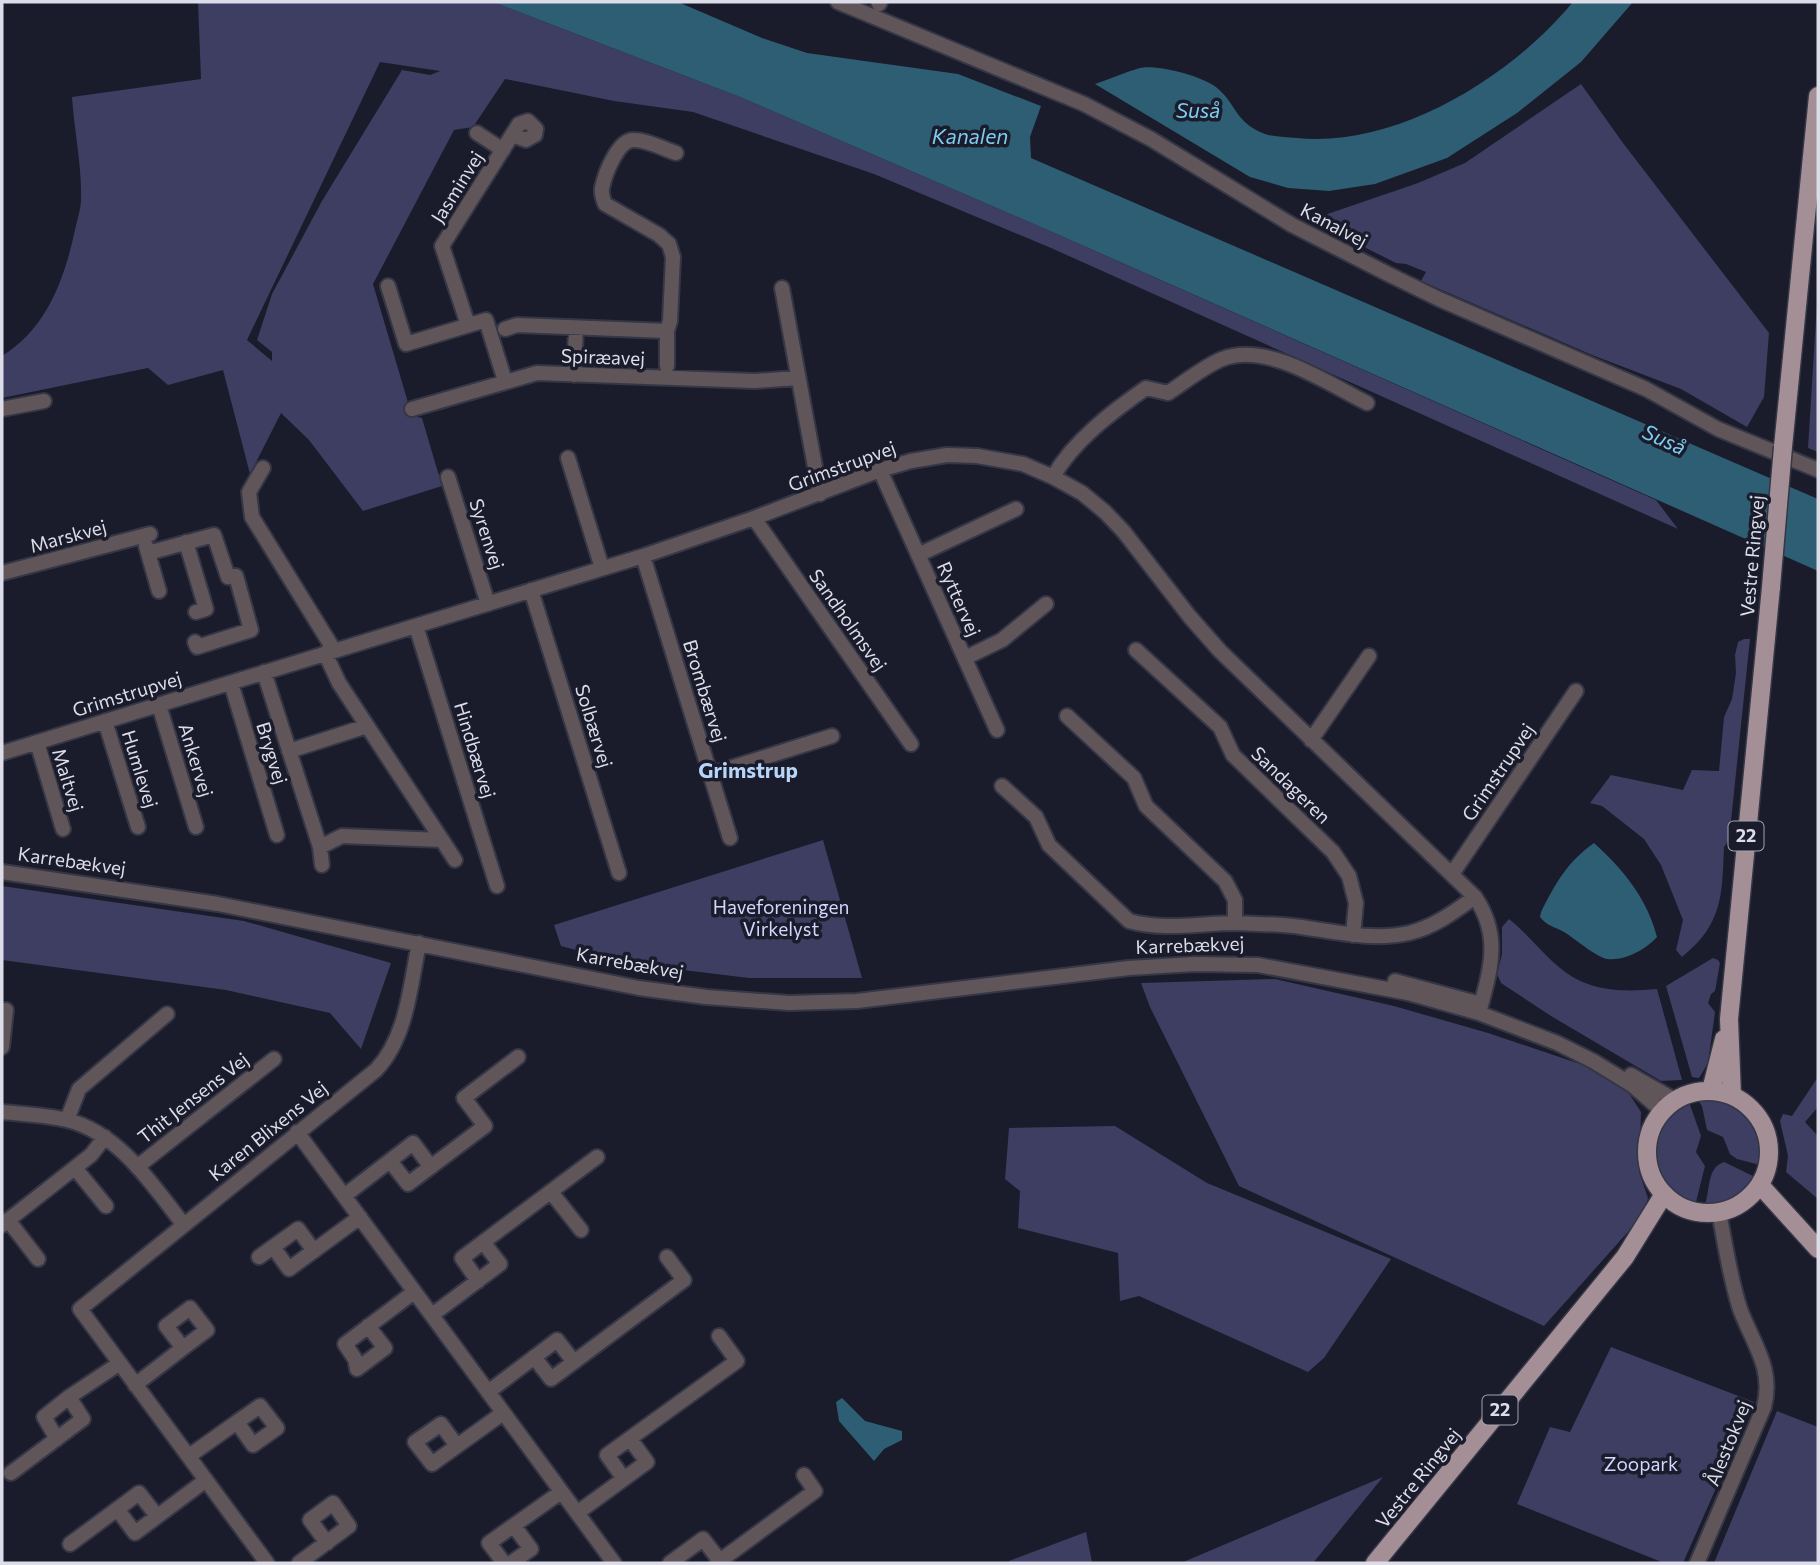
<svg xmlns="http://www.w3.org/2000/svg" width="1820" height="1565" viewBox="0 0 1820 1565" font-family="Commissioner,sans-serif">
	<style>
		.green { fill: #3d3e61; fill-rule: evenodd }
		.water { fill: #2e5e73 }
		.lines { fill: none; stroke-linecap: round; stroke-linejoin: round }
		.minor-casing { stroke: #353646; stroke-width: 18 }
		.major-casing { stroke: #353646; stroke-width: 21 }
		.minor { stroke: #605659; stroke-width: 14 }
		.major { stroke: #a48f96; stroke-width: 18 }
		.major-bridge-casing { stroke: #353646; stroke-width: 21; stroke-linecap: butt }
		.major-bridge { stroke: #a48f96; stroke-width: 18 }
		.labels { text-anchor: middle; stroke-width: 7; stroke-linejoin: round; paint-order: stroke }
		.shield { fill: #1a1b2b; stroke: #a2a3b0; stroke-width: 2 }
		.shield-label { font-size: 18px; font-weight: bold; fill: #dcdde9 }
		.street-label { font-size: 19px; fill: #dcdde9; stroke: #1a1b2b }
		.park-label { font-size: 19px; fill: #d3d6ff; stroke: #1a1b2b }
		.water-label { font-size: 21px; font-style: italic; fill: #7eccf0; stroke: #1a1b2b }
		.neighbourhood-label { font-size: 21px; font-weight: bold; fill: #b7d5f9; stroke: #1a1b2b }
	</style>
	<rect width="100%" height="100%" fill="#1a1b2b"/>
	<path class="green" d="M198 2H493L740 97 1050 231 1656 500 1678 529 1051 248 874 174 693 112 614 101 505 79 473 127 454 130 373 284 412 416 422 418 442 486 363 511 309 440 281 413 250 474 223 370 168 385 148 368 2 398V356C47 328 64 280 75 230 77 220 81 209 81 199 82 167 74 129 72 97L201 79ZM380 62 440 71 430 75 402 70 322 201 272 294 257 340 272 352V361L247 340Z
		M1581 84 1623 143 1769 333 1764 397 1747 427 1681 389 1592 355 1421 281 1426 272 1406 264 1396 263 1310 220 1418 183 1465 163Z
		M1818 287V452L1808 448Z
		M1744 639H1750L1729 840 1724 847C1722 895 1723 924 1682 957L1676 950 1683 920 1661 865 1644 839 1602 806 1590 803 1611 775 1683 790 1692 770 1719 771 1724 717 1732 699 1736 673 1735 655 1738 642Z
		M823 840 862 978H749L625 963 561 946 554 925Z
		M2 886 244 921 391 963 361 1049 330 1013 226 990 2 960Z
		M1509 919C1529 935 1544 956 1564 971 1591 992 1625 992 1657 989L1682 1080 1661 1081 1551 1016 1501 983 1497 974 1502 954V927Z
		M1713 958 1718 960 1720 963 1715 991 1711 994 1708 1003 1715 1012 1708 1063 1699 1078 1692 1077 1666 986Z
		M1275 979 1394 1006 1488 1033 1586 1066 1628 1092 1641 1112 1639 1172 1648 1198 1643 1215 1544 1326 1239 1186 1150 1007 1141 983Z
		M1818 1077V1107L1805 1122 1818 1136V1199L1786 1172 1788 1156 1780 1121 1783 1114 1792 1116Z
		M1716 1099C1747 1107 1764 1132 1760 1165L1737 1159 1730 1154 1723 1137 1707 1130 1702 1106 1698 1100Z
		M1689 1102 1701 1136 1696 1152 1705 1166 1696 1202 1693 1203C1643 1185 1641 1124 1689 1102Z
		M1115 1126 1207 1183 1391 1259 1324 1358 1308 1372 1139 1296 1120 1301 1118 1253 1018 1228 1020 1191 1005 1179 1009 1128Z
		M1724 1162 1755 1177C1744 1195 1727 1206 1705 1205 1710 1190 1707 1167 1724 1162Z
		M1611 1347 1754 1402 1683 1563H1664L1517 1504 1550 1427 1570 1432Z
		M1777 1411 1818 1427V1563H1714Z
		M1383 1477 1313 1563H1181Z
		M1086 1532 1092 1562 1010 1563 1009 1561Z"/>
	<path class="water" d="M493 2H678L762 38 807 53 958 74 1041 106 1030 137 1031 158 1818 499V571L1050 231 740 97Z
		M1573 2H1633L1581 62 1517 113 1447 158 1375 184 1329 191 1288 188 1250 177 1095 84C1110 79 1125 72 1140 68 1157 64 1202 76 1216 87 1237 104 1234 122 1265 134 1274 137 1287 137 1297 138 1397 148 1511 77 1573 2Z
		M1594 843C1623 869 1647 898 1657 937 1645 950 1625 961 1607 959 1596 957 1574 938 1564 932 1555 927 1547 926 1540 917L1541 912C1555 884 1568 861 1594 843Z
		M842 1398 865 1421 902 1431V1440L884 1449 874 1461 839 1421 836 1402Z"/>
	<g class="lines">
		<g class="minor-casing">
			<path id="minor" d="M838 2 1084 104 1151 139 1292 225 1388 274 1439 299 1646 389 1718 429 1818 470
				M879 4 880 2
				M477 133 503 150
				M388 286 406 344 486 320 505 381
				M782 288 820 494
				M468 325 442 246 512 135 519 124 528 121 536 129 535 135 526 140 512 135
				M505 329 517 325 667 331 670 321 673 257 669 244 659 235 605 204C603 199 601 194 602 188 605 174 618 139 634 140 647 140 664 149 676 153
				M667 331V366
				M574 375 576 328
				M2 409 44 401
				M412 409 537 373 755 381 798 378
				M568 458 602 568
				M263 468 249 492 252 517 334 650
				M880 470 997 730
				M448 477 488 604
				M1053 477C1073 441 1113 411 1146 388L1168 393C1185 382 1203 367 1222 359 1266 341 1327 383 1367 403
				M754 518 911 744
				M186 542 206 609 196 612
				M146 546 159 591
				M148 553 214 535 228 577 236 576 251 630 197 647 195 642
				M918 555 1016 509
				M643 556 730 838
				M2 573 150 534
				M531 590 619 873
				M416 626 497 886
				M1136 650 1220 727 1233 755 1333 852 1349 876 1356 903 1353 935
				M965 658 1002 640 1046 604
				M264 672 320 847 342 836 442 840 339 683 325 653
				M231 683 277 835
				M159 705 196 827
				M1067 716 1134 778 1146 806 1225 881 1235 900V923
				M105 721 138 827
				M1311 740 1369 656
				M37 742 63 829
				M289 751 367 726
				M2 753 643 556 754 518 880 470 911 461 947 455 977 456 1023 464 1053 477 1082 493 1105 512 1124 532 1190 617 1220 651 1475 897C1502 937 1490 970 1479 1013
				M711 774 832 736
				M1002 786 1036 817 1049 845 1129 921C1163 931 1202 923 1237 923 1258 924 1280 924 1301 927 1336 932 1373 941 1409 933 1434 927 1454 912 1475 897
				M442 840 455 860
				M320 847 322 865
				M2 872 218 904 639 988 706 997 789 1003 857 1001 1129 968 1195 964 1258 965 1408 993 1479 1013 1557 1043 1593 1061 1632 1085 1662 1111
				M1452 874 1576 691
				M1395 981 1477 1003
				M2 1047 6 1010
				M1631 1075 1675 1100
				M2 1112C23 1114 46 1115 67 1120 119 1133 152 1184 183 1224
				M67 1120 79 1089 167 1014
				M297 1132 614 1563
				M390 1161 408 1184 485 1126 464 1098 518 1057
				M137 1167 274 1059
				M75 1168 106 1206
				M551 1192 581 1230
				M344 1196 413 1143 431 1167
				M8 1220 38 1259
				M2 1225 91 1155 105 1137
				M273 1247 289 1269 360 1217
				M259 1257 298 1229 314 1251
				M478 1281 462 1258 597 1157
				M432 1315 500 1264 483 1242
				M368 1326 385 1348 357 1369 355 1359 345 1344 414 1292
				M534 1357 551 1379 684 1280 667 1257
				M135 1385 183 1348 166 1326 190 1308 207 1330 183 1348
				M488 1392 557 1340 574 1362
				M57 1439 44 1417 69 1397 120 1363
				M457 1446 432 1464 415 1442 441 1424 457 1446 503 1413
				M189 1456 237 1422 253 1445 277 1428 260 1406 237 1422
				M11 1473 83 1419 69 1397
				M624 1479 607 1455 737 1361 719 1336
				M117 1509 135 1533 206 1480
				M577 1513 647 1462 630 1439
				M70 1544 139 1493 157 1516
				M267 1563 80 1309 376 1070C407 1037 410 987 419 943
				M299 1563 349 1526 333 1503 310 1520 327 1543
				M504 1563 489 1543 561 1492
				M511 1563 531 1549 514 1526
				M670 1563 703 1539 720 1561
				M717 1563 815 1491 804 1475
				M1697 1563 1764 1407C1774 1368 1753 1344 1740 1309 1730 1278 1725 1244 1719 1212"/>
		</g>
		<g class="major-casing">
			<path id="major" d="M1783 447 1818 96
				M1711 1090 1724 1039
				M1647 1152a61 61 0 1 1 122 0a61 61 0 1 1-122 0Z
				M1732 1095 1729 1019 1771 587
				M1760 1185 1818 1249
				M1375 1563 1625 1257 1664 1194"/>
		</g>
		<use href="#minor" class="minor"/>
		<use href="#major" class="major"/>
		<g class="major-bridge-casing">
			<path id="major-bridge" d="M1771 587 1783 447"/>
		</g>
		<use href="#major-bridge" class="major-bridge"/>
	</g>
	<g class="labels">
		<g class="shield">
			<rect x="1728.5" y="821.5" width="35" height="29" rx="5"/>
			<rect x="1482.5" y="1395.5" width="35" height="29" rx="5"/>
		</g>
		<g class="shield-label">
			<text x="1746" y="842">22</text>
			<text x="1500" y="1416">22</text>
		</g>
		<g class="street-label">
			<text transform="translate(457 187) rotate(-58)" y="7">Jasminvej</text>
			<text transform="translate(1334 225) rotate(28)" y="7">Kanalvej</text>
			<text transform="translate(603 357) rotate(2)" y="7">Spiræavej</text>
			<text transform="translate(842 466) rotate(-20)" y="7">Grimstrupvej</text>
			<text transform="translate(487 534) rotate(72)" y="7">Syrenvej</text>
			<text transform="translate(68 536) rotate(-15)" y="7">Marskvej</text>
			<text transform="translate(1752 556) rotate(-85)" y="7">Vestre Ringvej</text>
			<text transform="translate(959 599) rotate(66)" y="7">Ryttervej</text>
			<text transform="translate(848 620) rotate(55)" y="7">Sandholmsvej</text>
			<text transform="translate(705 691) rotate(73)" y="7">Brombærvej</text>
			<text transform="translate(127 694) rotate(-17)" y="7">Grimstrupvej</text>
			<text transform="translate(594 726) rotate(73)" y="7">Solbærvej</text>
			<text transform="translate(475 750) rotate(73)" y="7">Hindbærvej</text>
			<text transform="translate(272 753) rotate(73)" y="7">Brygvej</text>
			<text transform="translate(196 760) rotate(73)" y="7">Ankervej</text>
			<text transform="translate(140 769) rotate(73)" y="7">Humlevej</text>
			<text transform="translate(1498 772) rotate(-56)" y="7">Grimstrupvej</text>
			<text transform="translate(68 780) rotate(73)" y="7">Maltvej</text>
			<text transform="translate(1291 785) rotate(44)" y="7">Sandageren</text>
			<text transform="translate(72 861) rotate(8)" y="7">Karrebækvej</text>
			<text transform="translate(1190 945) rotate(-2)" y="7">Karrebækvej</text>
			<text transform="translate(630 963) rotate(10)" y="7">Karrebækvej</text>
			<text transform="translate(193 1098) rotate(-38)" y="7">Thit Jensens Vej</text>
			<text transform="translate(268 1131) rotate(-39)" y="7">Karen Blixens Vej</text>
			<text transform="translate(1728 1443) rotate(-68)" y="7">Ålestokvej</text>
			<text transform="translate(1418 1478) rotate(-51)" y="7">Vestre Ringvej</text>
		</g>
		<g class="park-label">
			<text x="781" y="914">Haveforeningen<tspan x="781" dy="22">Virkelyst</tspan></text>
			<text x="1641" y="1471">Zoopark</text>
		</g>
		<g class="water-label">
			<text x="1198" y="118">Suså</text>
			<text x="970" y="144">Kanalen</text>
			<text transform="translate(1664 440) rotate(24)" y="7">Suså</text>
		</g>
		<g class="neighbourhood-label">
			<text x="748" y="778">Grimstrup</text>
		</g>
	</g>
	<rect width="1820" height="1565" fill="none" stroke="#dcdde9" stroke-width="7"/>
</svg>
